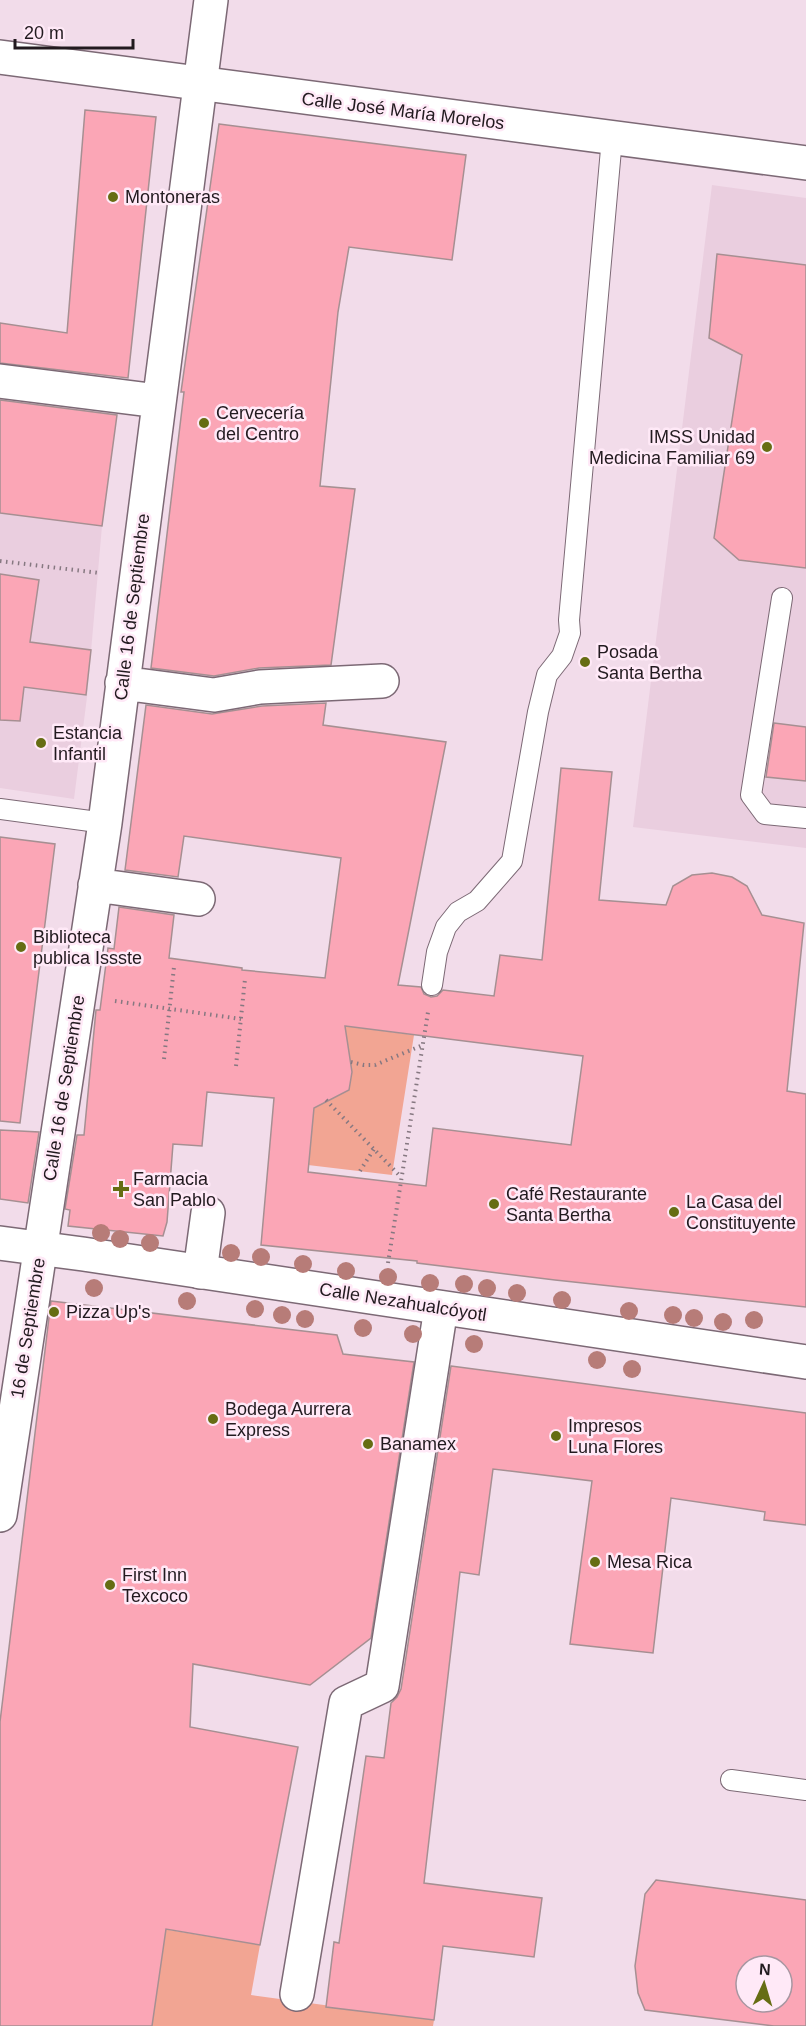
<svg xmlns="http://www.w3.org/2000/svg" width="806" height="2026" viewBox="0 0 806 2026" font-family="Arial,sans-serif">
	<style>
		.built { fill: #eacedf }
		.green { fill: #f2a593 }
		.building { fill: #fba6b6; stroke: #a68f92; stroke-width: 1.5; fill-rule: evenodd }
		.lines { fill: none; stroke-linecap: round; stroke-linejoin: round }
		.service-casing { stroke: #7c6975; stroke-width: 22 }
		.minor-casing { stroke: #7c6975; stroke-width: 36 }
		.tertiary-casing { stroke: #7c6975; stroke-width: 36 }
		.path { stroke: #867881; stroke-width: 4; stroke-dasharray: 1.5 4.5; stroke-linecap: butt }
		.service { stroke: #fff; stroke-width: 20 }
		.minor { stroke: #fff; stroke-width: 33 }
		.tertiary { stroke: #fff; stroke-width: 33 }
		.tree { fill: #b77c78 }
		.poi-dot { fill: #666d13; stroke: #ffe9f7; stroke-width: 2 }
		.labels { text-anchor: middle; stroke-width: 5; stroke-linejoin: round; paint-order: stroke }
		.street-label { font-size: 18px; fill: #221a1f; stroke: #ffe9f7 }
		.poi-label { font-size: 18px; fill: #221a1f; stroke: #ffe9f7; text-anchor: start }
	</style>
	<rect width="100%" height="100%" fill="#f2dcea"/>
	<path class="built" d="M712 185 806 198V848L633 827Z
		M0 513 102 526 87 697 74 799 0 788Z"/>
	<path class="green" d="M322 1023 414 1035 392 1175 308 1165Z
		M145 1926 260 1945 251 1995 434 2020 433 2026H152Z"/>
	<path class="building" d="M85 110 156 117 128 378 0 363V323L67 333Z
		M219 124 466 155 452 260 349 247 338 312 320 486 355 489 331 665 259 668 214 676 151 668 184 392H181Z
		M717 254 806 265V568L739 560 714 538 742 355 709 338Z
		M0 400 117 415 102 526 0 513Z
		M0 574 39 580 30 642 91 650 86 695 24 687 20 721 0 720Z
		M326 703 323 725 446 742 398 985 421 987 424 994 431 997 437 996 443 990 494 996 500 955 542 960 561 768 612 772 599 900 666 905 673 886 692 875 712 873 732 877 747 886 762 915 804 923 787 1091 806 1094V1307L555 1280 417 1263V1261L261 1245 274 1098 207 1092 202 1146 173 1144 167 1222 163 1236 68 1226 70 1210 65 1209 77 1135H84L96 1010H100L108 948 114 949 119 907 174 915 169 958 242 968V970L325 978 341 858 184 836 178 877 125 870 146 705 212 714 262 706ZM345 1026 583 1056 571 1145 433 1128 426 1186 308 1172 314 1108 349 1090 352 1072Z
		M774 723 806 727V781L766 777Z
		M0 837 55 844 20 1123 0 1121Z
		M0 1130 39 1132 28 1203 0 1199Z
		M51 1301 337 1335 343 1354 414 1362 371 1638 310 1685 193 1664 190 1727 298 1747 260 1945 166 1929 152 2026H0V1722Z
		M451 1366 806 1413V1525L764 1520 765 1512 671 1498 653 1653 570 1644 592 1481 493 1469 479 1575 460 1572 424 1883 542 1898 534 1957 443 1946 434 2020 326 2007 334 1942 339 1943 366 1756 384 1758 391 1703 397 1697 401 1689Z
		M656 1880 806 1900V2026H774L645 2010 638 1993 635 1966 645 1894ZM746 1966H782V2002H746Z"/>
	<g class="lines">
		<g class="service-casing">
			<path id="service" d="M782 598 751 795 765 814 806 818
				M0 809 105 823
				M432 985 437 952 446 927 458 912 477 901 512 861 538 712 547 675 562 656 570 633 569 620 612 138
				M731 1780 806 1790"/>
		</g>
		<g class="minor-casing">
			<path id="minor" d="M0 381 158 401
				M122 683 214 695 260 687 382 681
				M95 885 198 899
				M200 1272 208 1213
				M0 1515 105 823 211 0
				M297 1994 346 1703 382 1686 441 1308"/>
		</g>
		<g class="tertiary-casing">
			<path id="tertiary" d="M0 57 806 163
				M0 1243 83 1254 806 1362"/>
		</g>
		<path class="path" d="M0 561 100 573
			M115 1001 241 1019
			M164 1059 174 967
			M351 1062 364 1065H375L423 1045
			M236 1066 245 979
			M326 1100 401 1177
			M360 1171 374 1149
			M388 1263 428 1012"/>
		<use href="#service" class="service"/>
		<use href="#minor" class="minor"/>
		<use href="#tertiary" class="tertiary"/>
	</g>
	<g class="tree">
		<circle cx="101" cy="1233" r="9"/>
		<circle cx="120" cy="1239" r="9"/>
		<circle cx="150" cy="1243" r="9"/>
		<circle cx="231" cy="1253" r="9"/>
		<circle cx="261" cy="1257" r="9"/>
		<circle cx="303" cy="1264" r="9"/>
		<circle cx="346" cy="1271" r="9"/>
		<circle cx="388" cy="1277" r="9"/>
		<circle cx="430" cy="1283" r="9"/>
		<circle cx="464" cy="1284" r="9"/>
		<circle cx="94" cy="1288" r="9"/>
		<circle cx="487" cy="1288" r="9"/>
		<circle cx="517" cy="1293" r="9"/>
		<circle cx="562" cy="1300" r="9"/>
		<circle cx="187" cy="1301" r="9"/>
		<circle cx="255" cy="1309" r="9"/>
		<circle cx="629" cy="1311" r="9"/>
		<circle cx="282" cy="1315" r="9"/>
		<circle cx="673" cy="1315" r="9"/>
		<circle cx="694" cy="1318" r="9"/>
		<circle cx="305" cy="1319" r="9"/>
		<circle cx="754" cy="1320" r="9"/>
		<circle cx="723" cy="1322" r="9"/>
		<circle cx="363" cy="1328" r="9"/>
		<circle cx="413" cy="1334" r="9"/>
		<circle cx="474" cy="1344" r="9"/>
		<circle cx="597" cy="1360" r="9"/>
		<circle cx="632" cy="1369" r="9"/>
	</g>
	<g class="poi-dot">
		<circle cx="113" cy="197" r="6"/>
		<circle cx="204" cy="423" r="6"/>
		<circle cx="767" cy="447" r="6"/>
		<circle cx="585" cy="662" r="6"/>
		<circle cx="41" cy="743" r="6"/>
		<circle cx="21" cy="947" r="6"/>
		<path d="M118 1180h6v6h6v6h-6v6h-6v-6h-6v-6h6z"/>
		<circle cx="494" cy="1204" r="6"/>
		<circle cx="674" cy="1212" r="6"/>
		<circle cx="54" cy="1312" r="6"/>
		<circle cx="213" cy="1419" r="6"/>
		<circle cx="556" cy="1436" r="6"/>
		<circle cx="368" cy="1444" r="6"/>
		<circle cx="595" cy="1562" r="6"/>
		<circle cx="110" cy="1585" r="6"/>
	</g>
	<g class="labels">
		<g class="street-label">
			<text transform="translate(403 111) rotate(7)" y="6">Calle José María Morelos</text>
			<text transform="translate(132 607) rotate(-83)" y="6">Calle 16 de Septiembre</text>
			<text transform="translate(64 1088) rotate(-81)" y="6">Calle 16 de Septiembre</text>
			<text transform="translate(403 1302) rotate(9)" y="6">Calle Nezahualcóyotl</text>
			<text transform="translate(28 1328) rotate(-81)" y="6">16 de Septiembre</text>
		</g>
		<g class="poi-label">
			<text x="125" y="203">Montoneras</text>
			<text x="216" y="419">Cervecería<tspan x="216" dy="21">del Centro</tspan></text>
			<text x="755" y="443" text-anchor="end">IMSS Unidad<tspan x="755" dy="21">Medicina Familiar 69</tspan></text>
			<text x="597" y="658">Posada<tspan x="597" dy="21">Santa Bertha</tspan></text>
			<text x="53" y="739">Estancia<tspan x="53" dy="21">Infantil</tspan></text>
			<text x="33" y="943">Biblioteca<tspan x="33" dy="21">publica Issste</tspan></text>
			<text x="133" y="1185">Farmacia<tspan x="133" dy="21">San Pablo</tspan></text>
			<text x="506" y="1200">Café Restaurante<tspan x="506" dy="21">Santa Bertha</tspan></text>
			<text x="686" y="1208">La Casa del<tspan x="686" dy="21">Constituyente</tspan></text>
			<text x="66" y="1318">Pizza Up's</text>
			<text x="225" y="1415">Bodega Aurrera<tspan x="225" dy="21">Express</tspan></text>
			<text x="568" y="1432">Impresos<tspan x="568" dy="21">Luna Flores</tspan></text>
			<text x="380" y="1450">Banamex</text>
			<text x="607" y="1568">Mesa Rica</text>
			<text x="122" y="1581">First Inn<tspan x="122" dy="21">Texcoco</tspan></text>
		</g>
	</g>
	<g transform="translate(764 1984) rotate(4)"><circle r="28" fill="#ffe9f7" stroke="#a796a1" stroke-width="1.5"/>
	<path d="M0-4.5L10 22L0 15L-10 22Z" fill="#666d13"/>
	<text y="-9" font-size="16" font-weight="bold" text-anchor="middle" fill="#221a1f">N</text>
	</g>
	<path d="M15 39v9h118v-9" fill="none" stroke="#221a1f" stroke-width="3"/>
	<text x="24" y="39" font-size="18" fill="#221a1f" stroke="#ffe9f7" stroke-width="4.5" paint-order="stroke">20 m</text>
</svg>
